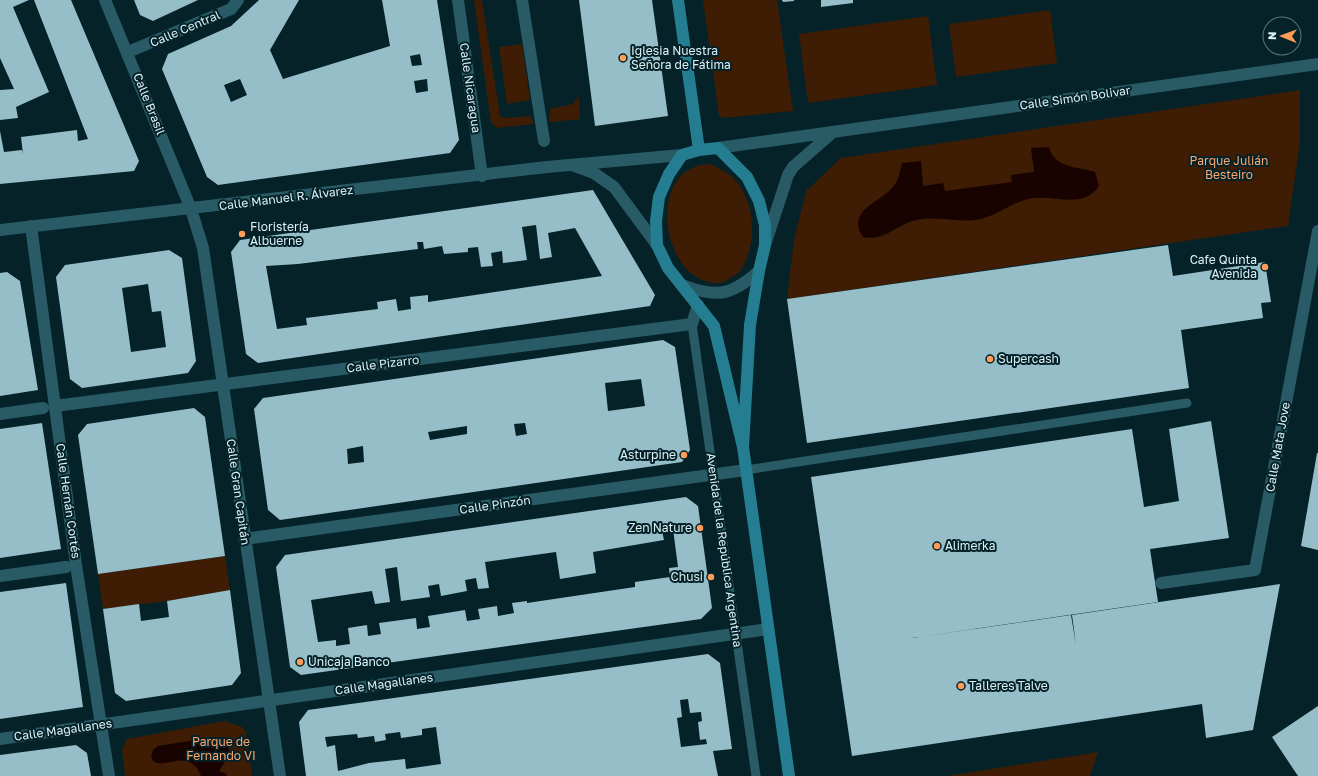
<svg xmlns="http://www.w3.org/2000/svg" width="1318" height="776" viewBox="0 0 1318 776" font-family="'Golos Text',sans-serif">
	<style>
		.green { fill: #3f1d05 }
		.water { fill: #190300 }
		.building { fill: #95bec9; fill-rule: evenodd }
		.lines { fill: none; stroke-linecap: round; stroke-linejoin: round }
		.lane { stroke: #295b66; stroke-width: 9 }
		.street { stroke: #295b66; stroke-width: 12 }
		.secondary { stroke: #247d90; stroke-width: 12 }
		.poi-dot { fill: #fe9c58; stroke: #042228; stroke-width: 1.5 }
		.labels { text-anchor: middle; stroke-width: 4; stroke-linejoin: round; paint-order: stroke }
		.street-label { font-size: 12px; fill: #dcf1f7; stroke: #042228 }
		.poi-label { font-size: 12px; fill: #dcf1f7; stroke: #042228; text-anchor: start }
		.park-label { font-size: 12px; fill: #fda76f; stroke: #042228 }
	</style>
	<rect width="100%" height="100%" fill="#042228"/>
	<path class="green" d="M474 0H482L500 116 504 118 530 116 534 124 497 128 491 123Z
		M703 0H777L793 111 723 118 719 116Z
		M1050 10 1057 63 956 77 949 24Z
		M928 16 937 85 808 103 799 34Z
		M522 44 530 100 507 104 499 47Z
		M1300 90V142L1288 226 787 299 794 240 806 191 841 158Z
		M579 96 580 119 549 122 550 109 573 104Z
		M710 164C720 168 731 174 738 183 754 205 757 240 744 264 741 269 740 273 735 275 730 278 724 283 719 283 660 285 644 165 710 164Z
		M225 556 230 590 167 601 103 609 98 574Z
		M224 721 242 727 246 731 252 776H125L122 749 127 739Z
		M1098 752 1090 776H947Z"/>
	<path class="water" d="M1049 147C1050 150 1052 156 1055 158 1064 168 1083 168 1095 172L1099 186C1082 211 1054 193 1028 199 1011 203 997 215 981 219 960 224 937 215 917 220 896 224 885 242 863 237 845 211 881 202 893 187 899 180 900 171 902 163L921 161 923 186 943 183 945 191 1012 182 1011 175 1034 172 1031 148Z
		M214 737 224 740 229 747V756L219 771 227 774 226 776H201C189 743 158 776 151 757L153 750 158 746Z"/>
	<path class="building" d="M0 0H29L13 7 49 92 16 107 18 118 0 120V90L14 89 0 58Z
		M34 0H71L139 161 134 171 0 184V131L4 152 22 150 23 154 21 137 77 130 78 141 88 139Z
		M134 0H198L153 21 140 15Z
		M259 0H299L270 50 283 79 390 46 382 0H437L459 140 450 153 218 185 207 177 162 69 168 54 231 26ZM420 54 422 65 412 66 410 56ZM240 79 247 95 231 102 224 85ZM427 79 428 91 416 93 414 81Z
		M579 0H652L668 116 595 126Z
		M782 0H794V1L783 2Z
		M821 0H853V3L821 7Z
		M593 190 655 295 650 306 258 363 246 354 231 252 240 240ZM536 225 540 259 552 257 548 233 575 228 602 276 428 302V295L410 297 411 309 398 311 396 299 377 302 378 309 306 318 307 325 277 329 266 266 298 264 418 249 417 242H423L424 249 442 246 444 254 468 252V248L478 247 481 267 493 266 491 253 502 251 503 263 527 260 522 227Z
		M1168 245 1173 276 1265 262 1271 302 1261 303 1263 318 1181 330 1189 388 807 443 787 299Z
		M169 250 182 258 196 361 188 373 82 388 70 379 56 277 65 265ZM148 284 152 312 161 311 166 347 131 352 122 288Z
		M7 272 20 281 38 390 0 396V273Z
		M663 340 675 347 690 450 682 462 280 520 268 510 254 409 263 398ZM641 379 645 406 608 411 605 383ZM525 423 527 434 516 436 514 424ZM467 426V434L430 440 428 432ZM363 446 364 462 348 464 347 449Z
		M194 408 205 417 225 556 98 574 78 435 87 424Z
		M1211 421 1229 538 1150 549 1158 602 912 638 1071 615 1076 645 1072 615 1280 584 1253 730 1206 738 1202 704 852 756 811 477 1132 429 1144 507 1179 501 1169 429Z
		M42 423 61 549 0 558V429Z
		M1317 453H1318V550L1301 546Z
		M686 497 698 506 712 608 701 619 301 675 290 667 276 567 285 555ZM673 529 678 567 669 568 670 577 635 582V587L527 603V601L512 603 514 613 498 616 497 606 478 609 480 619 467 621 465 610 428 616 430 627 417 629 416 618 379 623 381 634 368 636 367 625 348 628 350 644 336 646V640L318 642 311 600 372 591 375 604 390 602 385 569 397 567 401 601 430 597 428 586 439 584 441 596 467 591 465 580 476 578 478 589 489 588 485 562 513 558 556 552 560 579 596 573 593 552 664 540 662 531Z
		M66 583 83 707 0 719V592Z
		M230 590 241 673 232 685 126 701 115 693 103 609 139 604 141 621 169 617 167 601Z
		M708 654 720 663 732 749 713 751 718 776H306L299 722 308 710ZM688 699 690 713 701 712 702 721 698 722 700 740 706 739 707 744 681 747 677 718 682 717 680 700ZM436 727 441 764 406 769 405 759 369 763 338 771 335 745 327 747 325 737 357 734 358 738 374 736 375 742 386 740 385 734 400 732 401 738 422 735V729Z
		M1318 706V776H1298L1272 737Z
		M76 745 87 753 91 776H0V755Z"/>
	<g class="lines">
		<path class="lane" d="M692 324 756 776
			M746 470 1187 403"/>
		<path class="street" d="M105 0 191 209 203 248 280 776
			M458 0 482 176
			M522 0 544 141
			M128 52 231 9 238 0
			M718 148 1318 64
			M575 166 594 173 614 187 657 245
			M31 226 76 565 109 776
			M0 230 547 167 682 155
			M766 242 788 175 793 167 833 132
			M682 285C717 298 731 296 759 271
			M55 406 692 324 698 305
			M0 414 43 408
			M244 539 746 470
			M0 576 66 567
			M1161 583 1255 570 1318 231
			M0 739 768 629"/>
		<path class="secondary" d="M678 0 699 150
			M743 447 750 325 759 271 765 245V225L759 201 747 177 718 148 699 150 682 155 669 174 659 197 656 221 657 245 668 268 714 326 743 447 789 776"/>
	</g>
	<g class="poi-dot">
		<circle cx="623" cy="58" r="4"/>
		<circle cx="242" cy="234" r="4"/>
		<circle cx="1265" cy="267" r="4"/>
		<circle cx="990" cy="359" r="4"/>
		<circle cx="684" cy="455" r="4"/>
		<circle cx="700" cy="528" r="4"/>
		<circle cx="937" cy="546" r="4"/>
		<circle cx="711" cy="577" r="4"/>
		<circle cx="300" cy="662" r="4"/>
		<circle cx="961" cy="686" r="4"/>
	</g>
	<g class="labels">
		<g class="street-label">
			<text transform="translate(185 29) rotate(-23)" y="4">Calle Central</text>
			<text transform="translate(470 88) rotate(82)" y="4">Calle Nicaragua</text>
			<text transform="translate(1075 98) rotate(-8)" y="4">Calle Simón Bolivar</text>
			<text transform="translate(149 104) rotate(68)" y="4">Calle Brasil</text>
			<text transform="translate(286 198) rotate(-7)" y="4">Calle Manuel R. Álvarez</text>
			<text transform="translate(383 364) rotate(-7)" y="4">Calle Pizarro</text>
			<text transform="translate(1278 447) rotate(-80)" y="4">Calle Mata Jove</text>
			<text transform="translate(238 492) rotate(82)" y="4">Calle Gran Capitán</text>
			<text transform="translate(68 501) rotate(82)" y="4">Calle Hernán Cortés</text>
			<text transform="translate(495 505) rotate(-8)" y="4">Calle Pinzón</text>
			<text transform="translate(724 550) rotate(82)" y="4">Avenida de la República Argentina</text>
			<text transform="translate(384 684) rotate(-8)" y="4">Calle Magallanes</text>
			<text transform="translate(63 730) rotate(-8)" y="4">Calle Magallanes</text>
		</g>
		<g class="poi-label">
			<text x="631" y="55">Iglesia Nuestra<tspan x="631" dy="14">Señora de Fátima</tspan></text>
			<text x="250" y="231">Floristería<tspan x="250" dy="14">Albuerne</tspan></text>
			<text x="1257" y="264" text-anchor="end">Cafe Quinta<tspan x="1257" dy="14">Avenida</tspan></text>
			<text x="998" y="363">Supercash</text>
			<text x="676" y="459" text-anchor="end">Asturpine</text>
			<text x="692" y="532" text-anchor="end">Zen Nature</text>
			<text x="945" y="550">Alimerka</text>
			<text x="703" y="581" text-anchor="end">Chusi</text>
			<text x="308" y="666">Unicaja Banco</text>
			<text x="969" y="690">Talleres Talve</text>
		</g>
		<g class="park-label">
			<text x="1229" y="165">Parque Julián<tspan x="1229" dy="14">Besteiro</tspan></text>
			<text x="221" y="746">Parque de<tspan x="221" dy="14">Fernando VI</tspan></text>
		</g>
	</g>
	<g transform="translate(1282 36) rotate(271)"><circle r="19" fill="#042228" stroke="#5a757b"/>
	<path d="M0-3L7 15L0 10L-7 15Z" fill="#fe9c58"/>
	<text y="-6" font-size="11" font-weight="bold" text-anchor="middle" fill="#dcf1f7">N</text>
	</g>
</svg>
